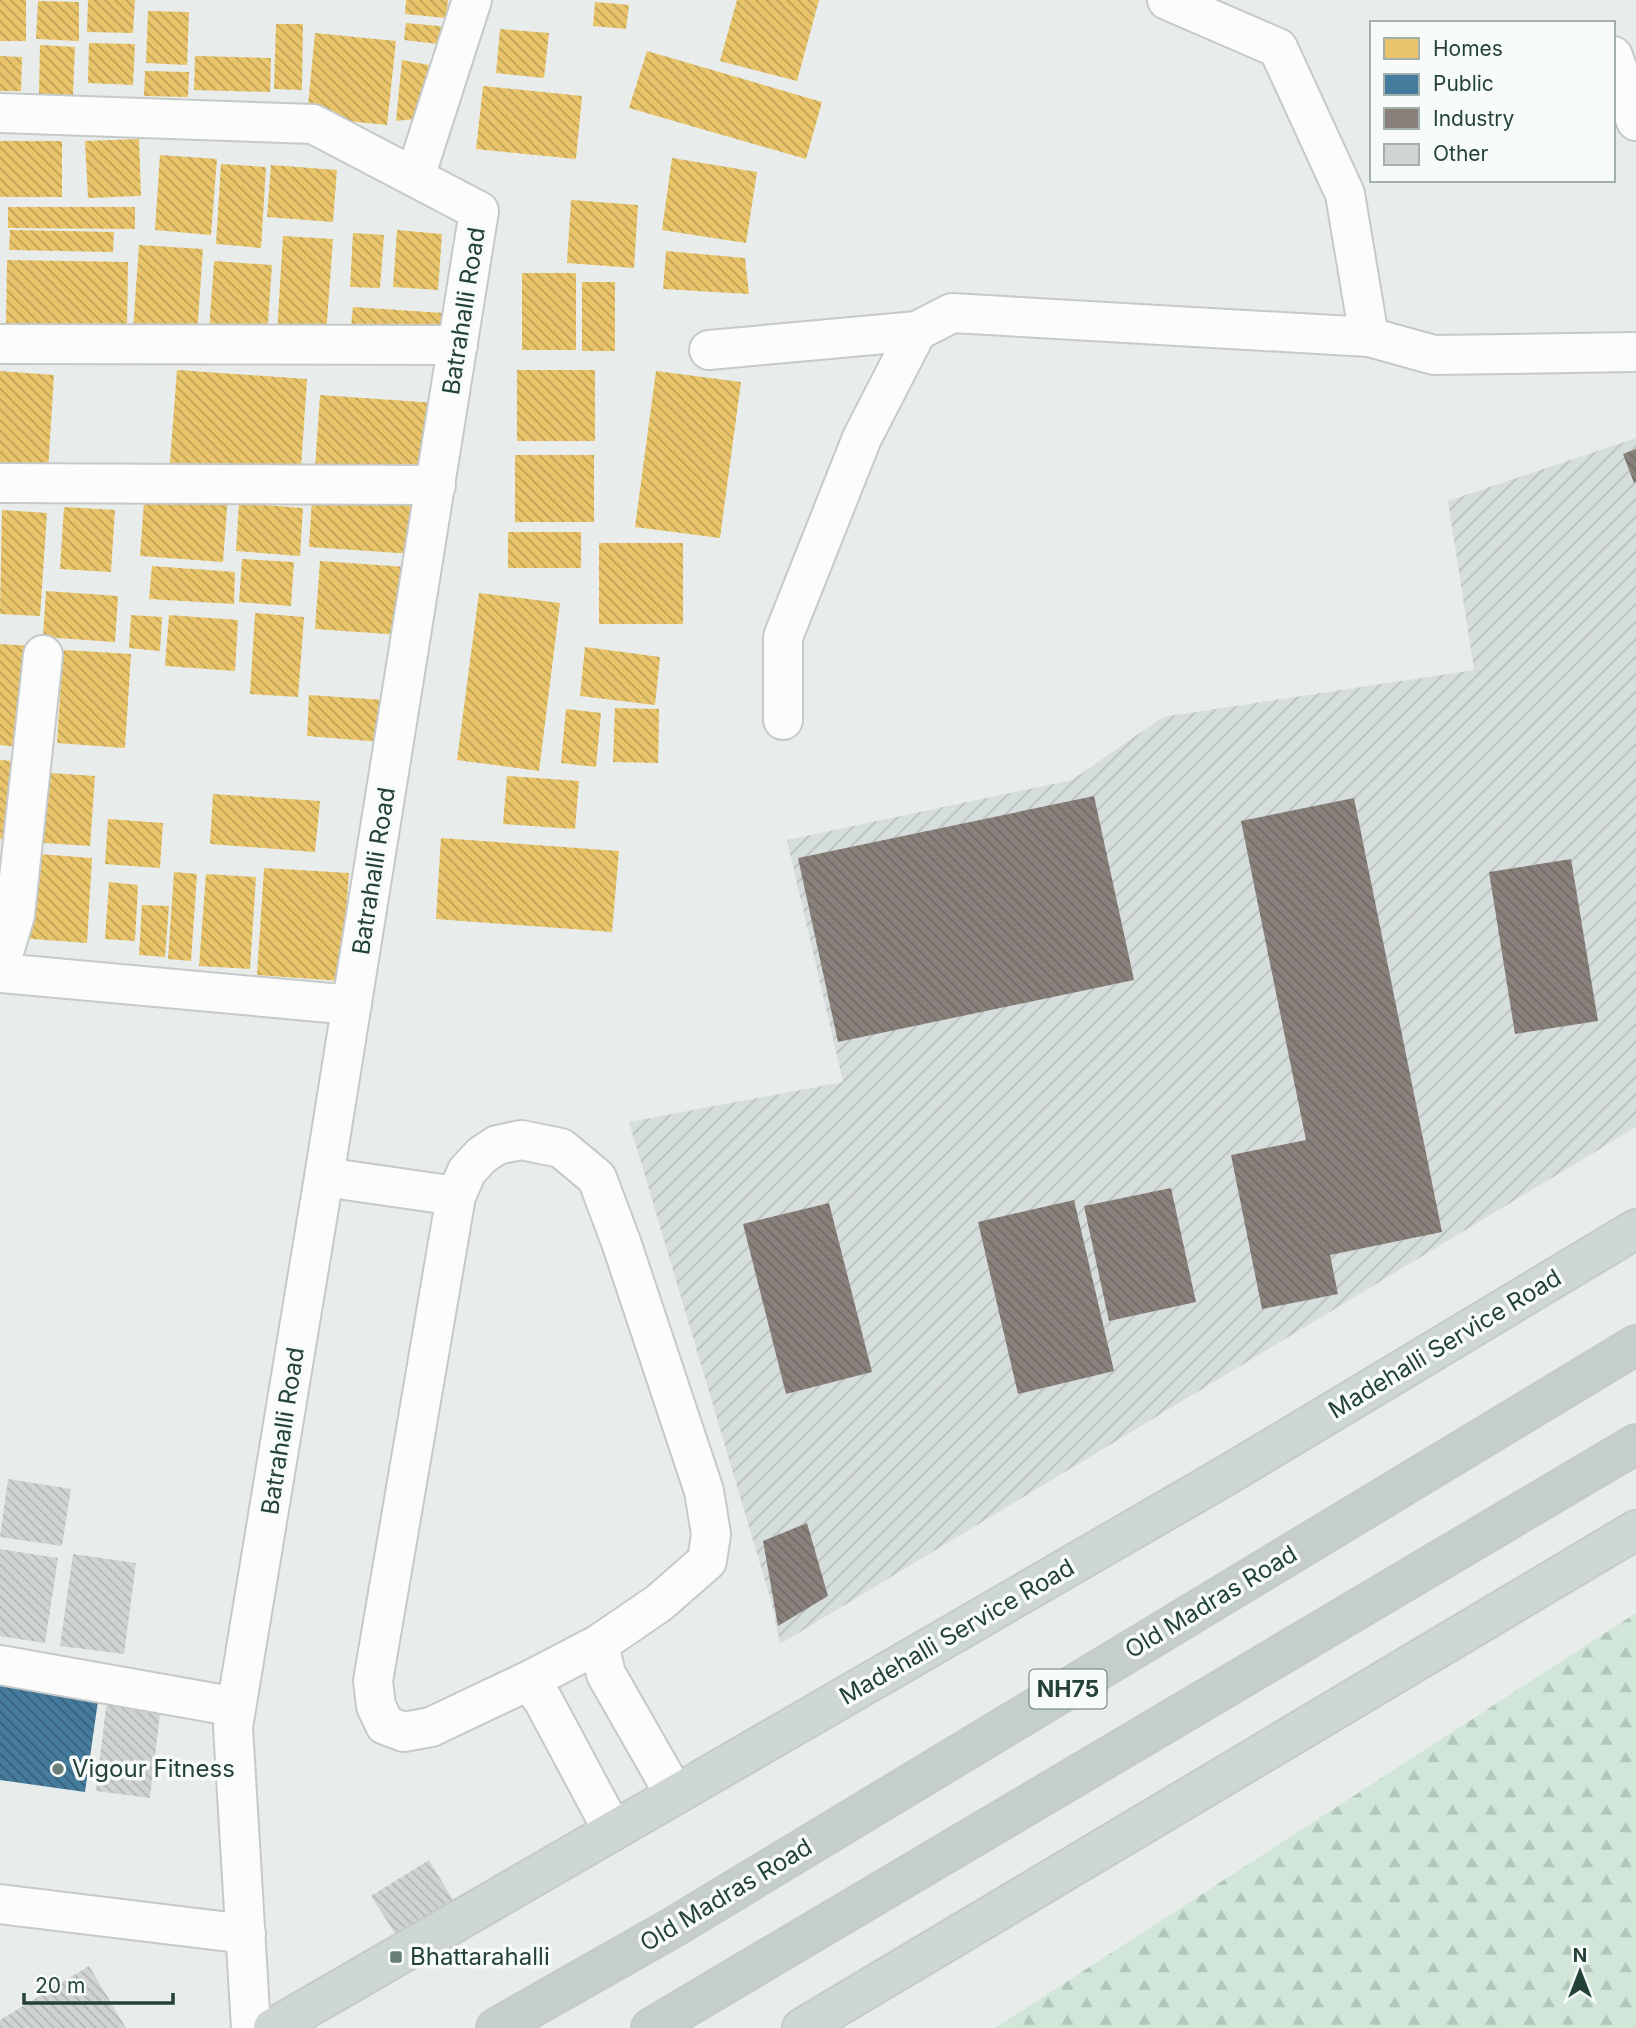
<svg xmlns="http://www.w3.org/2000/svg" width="1636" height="2028" viewBox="0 0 1636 2028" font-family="Inter,sans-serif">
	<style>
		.industrial { fill: url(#industrial-furrows) }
		.forest { fill: url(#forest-firs) }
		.homes { fill: url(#homes-back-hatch) }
		.public { fill: url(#public-back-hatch) }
		.industry { fill: url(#industry-back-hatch) }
		.building { fill: url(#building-back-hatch) }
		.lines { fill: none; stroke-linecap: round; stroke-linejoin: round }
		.minor-casing { stroke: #c5cac8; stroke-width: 42 }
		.primary-casing { stroke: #c3ccc9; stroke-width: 42 }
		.trunk-casing { stroke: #c3ccc9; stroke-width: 42 }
		.minor { stroke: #fcfcfc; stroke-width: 38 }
		.primary { stroke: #cfd7d5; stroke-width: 38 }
		.trunk { stroke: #c6cecc; stroke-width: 38 }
		.poi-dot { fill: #697e78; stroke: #f7fbf9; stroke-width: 2.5 }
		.labels { text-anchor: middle; stroke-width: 7; stroke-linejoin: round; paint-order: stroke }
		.shield { fill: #f7fbf9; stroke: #637a73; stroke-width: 2 }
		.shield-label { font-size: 23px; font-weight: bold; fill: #24423a }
		.street-label { font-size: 24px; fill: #24423a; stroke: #f7fbf9 }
		.poi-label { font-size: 24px; fill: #24423a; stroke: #f7fbf9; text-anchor: start }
	</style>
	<defs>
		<pattern id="industrial-furrows" width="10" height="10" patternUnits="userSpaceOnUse" patternTransform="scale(1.75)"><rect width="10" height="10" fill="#d6dedb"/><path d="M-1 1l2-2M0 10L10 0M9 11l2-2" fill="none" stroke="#b8c0bd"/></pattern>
		<pattern id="forest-firs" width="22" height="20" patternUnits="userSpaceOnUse" patternTransform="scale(1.75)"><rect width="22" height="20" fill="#d1e6d8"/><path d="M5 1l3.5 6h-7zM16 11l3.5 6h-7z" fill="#b3c6ba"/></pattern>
		<pattern id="homes-back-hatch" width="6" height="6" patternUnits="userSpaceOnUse" patternTransform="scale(1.75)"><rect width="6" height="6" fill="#e9c46a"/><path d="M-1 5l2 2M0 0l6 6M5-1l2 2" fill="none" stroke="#bda158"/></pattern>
		<pattern id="public-back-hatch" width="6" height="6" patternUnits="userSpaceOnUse" patternTransform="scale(1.75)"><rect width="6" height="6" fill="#457b9d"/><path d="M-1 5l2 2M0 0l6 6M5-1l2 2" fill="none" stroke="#36617a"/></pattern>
		<pattern id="industry-back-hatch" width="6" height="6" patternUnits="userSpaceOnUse" patternTransform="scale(1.75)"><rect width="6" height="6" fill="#8a817c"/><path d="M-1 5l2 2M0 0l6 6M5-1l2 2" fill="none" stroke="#716b67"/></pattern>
		<pattern id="building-back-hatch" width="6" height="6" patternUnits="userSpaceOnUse" patternTransform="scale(1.75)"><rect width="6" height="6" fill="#cfd4d2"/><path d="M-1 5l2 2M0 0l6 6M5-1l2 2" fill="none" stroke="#b2b7b5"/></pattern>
	</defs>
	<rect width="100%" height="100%" fill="#e8edeb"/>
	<path class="industrial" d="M1636 438V1127L780 1644 771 1601 629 1122 843 1082 787 840 1072 780 1163 717 1474 670 1448 501Z"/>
	<path class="forest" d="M1636 1613V2028H995Z"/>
	<path class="homes" d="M0 0H26V41H0Z
		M88 0H135L133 33 87 32Z
		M406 0H448L446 18 405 14Z
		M737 0H819L797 81 720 61Z
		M38 1 79 2V41L36 39Z
		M595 2 629 5 626 29 593 26Z
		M148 11 189 12 187 65 146 63Z
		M406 23 449 27 447 45 404 40Z
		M276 24H303L302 90 274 89Z
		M500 29 549 33 544 78 496 73Z
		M315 33 396 41 387 125 307 117Z
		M89 43 135 44 133 85 88 83Z
		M40 45 75 47 73 95 39 94Z
		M647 51 822 102 806 159 629 108Z
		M0 56 22 57 21 91H0Z
		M195 56 271 58 270 92 194 90Z
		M402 60 440 67 423 118 396 121Z
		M145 71 189 72 188 97 144 96Z
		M483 86 582 96 576 159 476 149Z
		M139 139 141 196 88 198 85 141Z
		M0 141H62V197H0Z
		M160 155 217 159 211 235 155 230Z
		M672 158 757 172 746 243 662 230Z
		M221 164 266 167 261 248 216 244Z
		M271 165 337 170 333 222 267 217Z
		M571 200 638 205 634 268 567 263Z
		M8 207H135V229L8 228Z
		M10 230 114 232 113 252 9 250Z
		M397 230 442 234 438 290 393 287Z
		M353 233 384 235 380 288 350 287Z
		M283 236 333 239 326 336 277 333Z
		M139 245 203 249 197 335 133 330Z
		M666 251 745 258 749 294 663 289Z
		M7 260 128 262 127 331H6Z
		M214 261 272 265 267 335 209 331Z
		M522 273H576V350H522Z
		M582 282H615V351H582Z
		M353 307 444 313 441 341 350 335Z
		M177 370 307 379 300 484 169 474Z
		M517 370H595V441H517Z
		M0 371 54 375 47 487 0 484Z
		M656 371 741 382 720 538 635 527Z
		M320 395 436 403 431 476 315 469Z
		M515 455H594V522H515Z
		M313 483 419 490 414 554 309 547Z
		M145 488 228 494 223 562 140 556Z
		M239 503 303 508 300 556 236 551Z
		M64 507 115 510 111 572 60 569Z
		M2 510 47 513 40 616 0 614Z
		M508 532H581V568H508Z
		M599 543H683V624H599Z
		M242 559 294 562 291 606 239 602Z
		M320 561 407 567 402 635 315 629Z
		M152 566 235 572 234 604 149 599Z
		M46 591 118 596 115 642 43 637Z
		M479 593 560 603 539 771 457 760Z
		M255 613 304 617 298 697 250 694Z
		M131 615 162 617 160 651 129 648Z
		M169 615 238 620 235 671 165 666Z
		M0 644 36 646 29 748 0 745Z
		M585 647 660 657 655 705 580 696Z
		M63 650 131 654 125 748 57 743Z
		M309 695 384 700 381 742 307 736Z
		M615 708 659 709 658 763 613 762Z
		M566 709 601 713 596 767 561 763Z
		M0 760 25 762 19 840 0 839Z
		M35 772 95 776 90 846 30 842Z
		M507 776 579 781 575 829 503 824Z
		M213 794 320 801 315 852 210 844Z
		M108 819 163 823 160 868 105 864Z
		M441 838 619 851 612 932 436 919Z
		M25 853 92 858 87 943 19 938Z
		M264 868 349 873 341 981 257 975Z
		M174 872 197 874 191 961 168 959Z
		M206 874 256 877 250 969 199 966Z
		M109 882 138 885 135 941 105 939Z
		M142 905 169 906 165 957 139 955Z"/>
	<path class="public" d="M0 1681 99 1694 85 1792 0 1780Z"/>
	<path class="industry" d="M1636 449V482L1634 483 1623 454Z
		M1094 796 1134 980 838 1042 798 858Z
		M1354 798 1442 1232 1330 1255 1338 1294 1262 1309 1231 1155 1306 1140 1241 821Z
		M1571 859 1598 1021 1515 1034 1489 872Z
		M1171 1188 1196 1302 1109 1321 1084 1206Z
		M1074 1200 1114 1371 1018 1394 978 1222Z
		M829 1203 872 1372 786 1394 743 1224Z
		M807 1523 828 1596 778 1626 763 1541Z"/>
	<path class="building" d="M8 1479 71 1489 62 1546 0 1537Z
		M0 1549 58 1558 45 1643 0 1636Z
		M73 1554 136 1563 124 1654 60 1646Z
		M107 1699 161 1705 150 1798 96 1791Z
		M429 1860 453 1900 396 1935 371 1896Z
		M89 1966 126 2028H0V2020Z"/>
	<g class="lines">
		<g class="minor-casing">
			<path id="minor" d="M1167 0 1278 48 1345 194 1369 337 1434 355 1636 352
				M1613 56 1636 121
				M0 113 313 124 479 211 324 1177 233 1727 251 2028
				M415 177 472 0
				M0 344 458 345
				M709 350 917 331
				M0 483 436 485
				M783 720V637L862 438 917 331 952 313 1369 337
				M0 966 15 915 43 655
				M0 973 352 1005
				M324 1177 456 1196
				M0 1665 236 1707
				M528 1681 599 1644
				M613 1831 543 1700 528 1681 431 1727 404 1732 385 1725 376 1706 373 1681 456 1196 467 1171 482 1155 497 1145 521 1140 561 1148 597 1178 621 1242 704 1491 711 1534 707 1561 659 1603 599 1644 606 1674 675 1795
				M0 1904 246 1934"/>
		</g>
		<g class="primary-casing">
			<path id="primary" d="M273 2028 1227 1475 1636 1229
				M802 2028 1636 1530"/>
		</g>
		<g class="trunk-casing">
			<path id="trunk" d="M496 2028 672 1928 1636 1345
				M651 2028 1636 1444"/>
		</g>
		<use href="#minor" class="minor"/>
		<use href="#primary" class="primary"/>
		<use href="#trunk" class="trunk"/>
	</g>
	<g class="poi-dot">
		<circle cx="58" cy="1769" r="7"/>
		<rect x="389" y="1950" width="14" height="14" rx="3.5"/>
	</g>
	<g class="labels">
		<rect class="shield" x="1029.5" y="1669.5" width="77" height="39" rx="5"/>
		<g class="shield-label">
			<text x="1068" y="1697">NH75</text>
		</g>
		<g class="street-label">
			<text transform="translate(464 311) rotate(-81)" y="8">Batrahalli Road</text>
			<text transform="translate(374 871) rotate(-81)" y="8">Batrahalli Road</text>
			<text transform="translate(1445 1344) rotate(-31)" y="8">Madehalli Service Road</text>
			<text transform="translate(283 1431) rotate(-81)" y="8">Batrahalli Road</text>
			<text transform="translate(1211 1602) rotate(-31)" y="8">Old Madras Road</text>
			<text transform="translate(957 1632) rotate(-30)" y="8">Madehalli Service Road</text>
			<text transform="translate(726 1895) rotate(-31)" y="8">Old Madras Road</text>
		</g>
		<g class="poi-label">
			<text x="72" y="1777">Vigour Fitness</text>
			<text x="410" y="1965">Bhattarahalli</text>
		</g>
	</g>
	<rect x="1370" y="21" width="245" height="161" fill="#f7fbf9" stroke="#a3b1ad" stroke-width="2"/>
	<rect x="1384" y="38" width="35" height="21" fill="#e9c46a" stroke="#a3b1ad" stroke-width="2"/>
	<text x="1433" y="56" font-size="21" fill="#24423a">Homes</text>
	<rect x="1384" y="74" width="35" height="21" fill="#457b9d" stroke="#a3b1ad" stroke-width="2"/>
	<text x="1433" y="91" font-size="21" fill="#24423a">Public</text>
	<rect x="1384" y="108" width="35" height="21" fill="#8a817c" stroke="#a3b1ad" stroke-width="2"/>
	<text x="1433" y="126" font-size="21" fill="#24423a">Industry</text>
	<rect x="1384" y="144" width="35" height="21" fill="#cfd4d2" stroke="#a3b1ad" stroke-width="2"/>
	<text x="1433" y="161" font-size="21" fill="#24423a">Other</text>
	<g transform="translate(1580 1972)" stroke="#f7fbf9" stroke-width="5" paint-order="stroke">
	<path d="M0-5L12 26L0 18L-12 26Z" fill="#24423a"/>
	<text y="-10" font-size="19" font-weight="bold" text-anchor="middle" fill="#24423a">N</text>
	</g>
	<path d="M24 1993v10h149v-10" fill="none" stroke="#24423a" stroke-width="3.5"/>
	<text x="35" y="1993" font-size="21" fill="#24423a" stroke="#f7fbf9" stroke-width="5" paint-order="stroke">20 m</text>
</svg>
